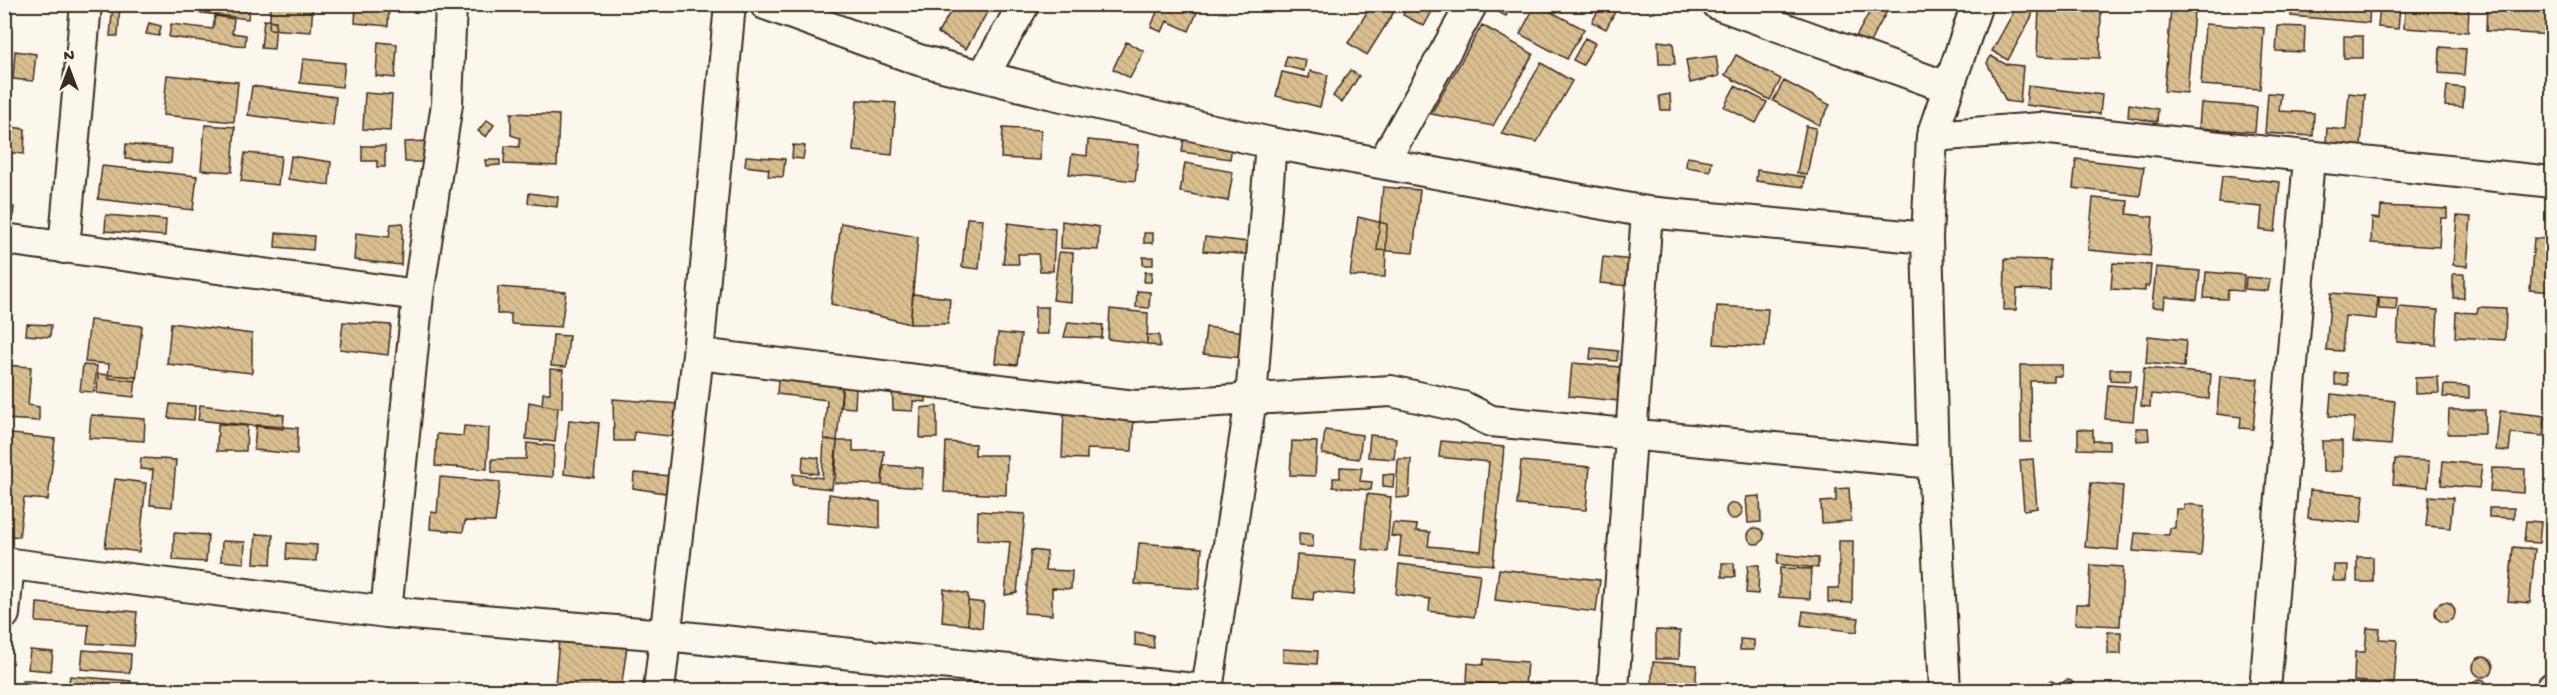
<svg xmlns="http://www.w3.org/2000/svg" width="2557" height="695" viewBox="0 0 2557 695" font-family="'Gochi Hand',sans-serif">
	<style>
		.building { fill: url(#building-back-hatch); stroke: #3b2a1e; stroke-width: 1.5 }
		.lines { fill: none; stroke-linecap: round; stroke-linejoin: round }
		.minor-casing { stroke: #3b2a1e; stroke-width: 34 }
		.minor { stroke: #fbf7ec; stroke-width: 30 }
	</style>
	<defs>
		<pattern id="building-back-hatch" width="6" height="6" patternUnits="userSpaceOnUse" patternTransform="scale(1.5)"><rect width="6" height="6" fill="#dac090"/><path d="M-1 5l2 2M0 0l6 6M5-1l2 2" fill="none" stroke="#bca57c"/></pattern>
	</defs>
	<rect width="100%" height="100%" fill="#fbf7ec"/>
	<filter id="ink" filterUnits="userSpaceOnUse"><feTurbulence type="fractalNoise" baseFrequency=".0167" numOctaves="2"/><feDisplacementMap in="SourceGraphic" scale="12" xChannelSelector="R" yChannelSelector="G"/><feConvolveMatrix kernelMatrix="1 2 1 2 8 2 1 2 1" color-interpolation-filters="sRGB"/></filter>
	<g filter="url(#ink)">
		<path class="building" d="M113 4H120L118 36H110Z
			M125 4H151V10L124 8Z
			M196 4H250L248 19 195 12Z
			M271 4H313L311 32 269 29Z
			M356 4H389L388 26 355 23Z
			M955 4H992L966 49 938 33Z
			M1160 4H1186L1198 10 1189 31 1167 21 1162 32 1151 27Z
			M1372 4H1399L1367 55 1348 43Z
			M1408 4H1436L1424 26 1403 15Z
			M1499 4H1512L1506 16 1496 11Z
			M1536 4 1584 29 1567 59 1520 34Z
			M1602 4H1619L1606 29 1592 22Z
			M1874 4H1891L1865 51 1852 44Z
			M2018 4H2033L2032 16 2008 60 1992 51Z
			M2292 4H2370L2369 23 2291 16Z
			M2451 4H2469L2468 32 2404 28 2405 6 2451 9Z
			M2487 4H2552V35L2486 31Z
			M2380 5 2400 6 2398 29 2378 27Z
			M2039 8 2101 10 2100 58 2037 56Z
			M2171 9 2194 11 2187 93 2164 91Z
			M215 16 234 19 232 33 246 35 245 46 169 37 171 24 213 29Z
			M264 20 276 21 274 49 261 48Z
			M149 23 161 26 159 36 146 34Z
			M2205 24 2264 28 2260 89 2201 85Z
			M1482 25 1533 54 1493 126 1431 114Z
			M2278 26 2305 27 2304 52 2276 51Z
			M2344 36H2363V58H2344Z
			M1585 38 1595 43 1583 65 1573 60Z
			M1658 41 1673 43 1675 64H1659Z
			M378 42 397 44 395 78 376 76Z
			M1126 42 1144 51 1130 78 1113 69Z
			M2440 47 2466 49 2464 75 2439 73Z
			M15 51 36 54 33 81 13 79Z
			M1736 55 1781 79 1770 100 1725 75Z
			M1287 56 1306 60 1304 71 1284 66Z
			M1716 56 1719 76 1690 83 1686 60Z
			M1991 56 2005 64 2023 66 2020 103 2006 101 1987 63Z
			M303 59 345 63 342 87 300 83Z
			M1541 63 1572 81 1537 142 1501 134Z
			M1350 70 1359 76 1342 103 1333 96Z
			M1310 71 1328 75 1320 107 1276 96 1282 72 1309 78Z
			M167 75 238 82 234 122 163 115Z
			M1784 81 1830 105 1819 125 1773 101Z
			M252 86 336 97 333 126 248 115Z
			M1735 86 1767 102 1756 123 1724 107Z
			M2028 86 2102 95 2100 114 2026 105Z
			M2447 86 2464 88 2463 107 2445 106Z
			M365 93 392 95 390 131 363 129Z
			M2268 93 2281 94 2279 111 2314 113 2313 136 2265 133Z
			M2349 93 2365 95 2361 146 2326 143 2327 128 2346 130Z
			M1670 94 1671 110H1661L1659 96Z
			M857 100 896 103 892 155 853 151Z
			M2201 103 2257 107 2255 132 2199 128Z
			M2129 104 2158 109 2157 122 2128 117Z
			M511 113 559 115 557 166 504 164 505 146 519 147 520 138 511 135Z
			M487 120 494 125 486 137 478 131Z
			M205 125 235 127 232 172 201 170Z
			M4 126 25 129 24 154 4 152Z
			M1806 126 1816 128 1807 175 1797 173Z
			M1003 128 1041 130 1040 160 1001 158Z
			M1184 138 1232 145 1230 159 1182 152Z
			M1088 140 1139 145 1135 181 1069 174 1072 154 1087 156Z
			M430 141 431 162H405L404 142Z
			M126 144 172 149 171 163 125 159Z
			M793 145 805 146 803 159 792 158Z
			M362 146H385V167H377V161H362Z
			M245 153 281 156 278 185 241 181Z
			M291 156 331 162 329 185 288 179Z
			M746 156 785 159 783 177 768 176 769 169 745 166Z
			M1687 157 1712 161 1710 171 1686 167Z
			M2076 159 2144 167 2140 196 2073 188Z
			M485 160H500V165L486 166Z
			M1185 163 1233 172 1228 201 1180 192Z
			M102 166 197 176 193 210 98 199Z
			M1757 170 1805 177 1804 187 1756 181Z
			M2222 176 2280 182 2275 232 2260 230 2262 207 2219 203Z
			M1383 187 1420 190 1413 253 1377 250Z
			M529 193 558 197 557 207 528 203Z
			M2093 198 2128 201 2127 214 2153 217 2150 256 2088 250Z
			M2381 206 2447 209V218H2441L2439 247 2371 243 2372 218 2380 219Z
			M4 207H14L13 217 4 216Z
			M2548 213H2552L2551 292 2530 290 2534 238 2546 239Z
			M106 215 166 220 165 236 105 231Z
			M2457 216 2471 217 2467 266 2453 265Z
			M1358 217 1387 224 1385 277 1350 276Z
			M967 218 983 219 979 269 962 267Z
			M1062 221 1099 227 1098 250 1061 248Z
			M403 223 401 265 354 260 356 233 389 237 391 224Z
			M841 223 918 237 910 324 831 304Z
			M1008 223 1055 229 1053 271H1040L1038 254H1018L1019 264H1003Z
			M276 233 314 236 313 250 275 247Z
			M1144 233H1153V243H1144Z
			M1205 237 1257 243 1256 255 1203 251Z
			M1059 252 1073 253 1071 302 1053 300Z
			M1143 257H1153V265H1143Z
			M1603 257 1633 260 1630 286 1600 283Z
			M2005 259 2050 260V290L2017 289 2016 310H2004Z
			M2113 263 2151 265 2149 287 2145 286V291L2111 289Z
			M2156 267 2200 271 2197 300 2165 297 2164 308 2152 307Z
			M1145 272H1152L1151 282H1144Z
			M2206 272 2244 275 2243 291 2228 290 2227 299 2204 298Z
			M2453 274H2464V298H2453Z
			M2246 277 2270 279 2268 291 2245 289Z
			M498 287 566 292 561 327 511 324V314H497Z
			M1137 291 1150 292 1149 308 1136 307Z
			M2331 293 2378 297 2376 319 2345 316 2342 351 2326 350Z
			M913 294 950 298 948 324H910Z
			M2379 297 2397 298 2396 310 2379 309Z
			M1717 306 1768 309 1765 347 1714 344Z
			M1035 307H1048V334H1035Z
			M2399 307 2438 310 2436 345 2397 342Z
			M2478 307 2506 308 2505 340 2455 337 2456 312 2477 313Z
			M1110 309 1148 313 1147 344 1108 339Z
			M90 320 142 326 136 381 108 378 109 364 85 362Z
			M343 322 391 325 388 355 340 349Z
			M1068 322 1103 325 1102 338 1064 337Z
			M171 323 252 334V373L167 364Z
			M27 324 51 325 50 337 26 335Z
			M1206 327 1245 332 1242 358 1203 354Z
			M998 333 1021 335 1017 365 995 363Z
			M553 335 569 336 566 367 551 366Z
			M1147 335H1159L1160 347 1147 344Z
			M2148 336 2186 340 2184 367 2146 363Z
			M1591 348 1618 351 1617 361 1590 359Z
			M1572 363 1621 367 1618 401 1569 396Z
			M4 365 31 367 28 405 39 407V421L4 419Z
			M83 365 97 366 94 392 80 391Z
			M2020 365H2062V376H2054V381H2030L2031 442H2021Z
			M779 368 843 376 837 441 824 439 827 400 777 394Z
			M2144 368 2211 374 2209 399 2151 394 2150 407 2141 406Z
			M550 369 563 370 562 408 542 405 543 393H550Z
			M2110 369H2131L2130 381 2110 380Z
			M2335 373H2347L2348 385H2335Z
			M98 374 136 377 134 397 97 393Z
			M843 376 892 382V392L856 387 855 408 841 407Z
			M2220 376 2258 379 2253 429 2240 428 2241 417 2217 414Z
			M2438 377 2439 393 2415 394V378Z
			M892 382 926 386V402L913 401V411L893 410Z
			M2108 385 2136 387 2133 421 2105 419Z
			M2444 385 2469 386V398L2443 397Z
			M2331 394 2395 401 2391 445 2352 442 2355 418 2329 416Z
			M613 399 678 404V437L634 432V441H614Z
			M529 402 558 408 555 442 526 439Z
			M170 404 195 406 194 420 168 418Z
			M200 405 284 415 283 429 198 420Z
			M937 406V438H920L921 408Z
			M2449 410H2485V434H2448Z
			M1064 411 1134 414 1132 451 1087 449V459L1062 458Z
			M2500 411 2545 416 2543 436 2511 433 2509 451 2496 450Z
			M91 415 145 419 144 441 89 438Z
			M569 420 599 423 594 478 564 474Z
			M218 424 247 426 246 451H217Z
			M256 425 298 428 297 454 254 450Z
			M464 426 489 428 487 469 435 466 437 434 463 436Z
			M2136 428H2148L2149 440 2137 441Z
			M2078 429 2093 430V441H2109V450L2078 449Z
			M1325 430 1362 435 1359 459 1322 454Z
			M4 433 55 439 48 500 24 498 19 537 4 535Z
			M1370 435 1396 438 1394 459 1368 457Z
			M824 439 837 441 832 489 793 485V474L822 478Z
			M837 441H853V451H884L882 485 835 483Z
			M1292 441 1317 442 1315 476 1290 475Z
			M1441 441 1504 447 1493 565 1399 556 1401 537 1391 536 1393 523 1417 525 1416 531 1430 532 1428 546 1481 551 1489 462 1439 457Z
			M2322 441H2342V471L2323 472Z
			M946 442 975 444V455H1007L1006 495 944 492Z
			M527 443 554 446 553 477 492 472V459H526Z
			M803 456 819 458 818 474 802 472Z
			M141 458 176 460 172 507 150 505 153 470 140 469Z
			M1398 459H1411L1409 497 1396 498Z
			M2033 459 2037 508 2024 510 2020 460Z
			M2395 459 2429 461 2428 487 2393 484Z
			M1521 461 1590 467 1586 510 1517 505Z
			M2443 461 2482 465 2479 488 2441 485Z
			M884 465 923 468 922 488 882 485Z
			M1340 467 1362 468 1360 481 1372 482 1371 490 1333 487V478H1340Z
			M2492 468 2525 469 2524 493 2490 491Z
			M634 473 671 476 672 494 633 488Z
			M1394 474 1393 487 1383 486V475Z
			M440 477 500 482 495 522 465 521 463 532 430 529 431 512 437 513Z
			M115 479 146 483 139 552 105 547Z
			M2091 483 2123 486 2118 550 2085 547Z
			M1849 488 1851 521 1822 523 1821 502 1836 501V489Z
			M2310 490 2364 495 2361 523 2308 518Z
			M829 494 880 502V528L828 523Z
			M1367 494 1391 497 1387 552 1362 549Z
			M1760 496 1761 522 1748 523 1746 497Z
			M2429 496 2453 498 2450 528 2426 526Z
			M1726 511a8 8 0 1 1 16 0a8 8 0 1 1-16 0Z
			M2184 504 2205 506 2201 556 2133 551 2135 533 2169 535 2170 528H2175L2176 509H2184Z
			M2489 508H2514V518L2489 517Z
			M978 511 1025 514 1017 593 1005 595 1010 542 977 540Z
			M2526 521 2541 522 2539 543 2524 542Z
			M1748 536a8 8 0 1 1 16 0a8 8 0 1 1-16 0Z
			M174 533 208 535 206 562 173 560Z
			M1299 533 1313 534V547L1299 546Z
			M256 534 273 535 271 564 254 563Z
			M222 541 245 542 244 563 221 561Z
			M1839 541H1853L1852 603 1828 602V588H1839Z
			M287 543 317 545 316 561 286 559Z
			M1139 543 1202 548 1199 589 1135 584Z
			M2513 547 2535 549 2530 603 2508 601Z
			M1031 550 1047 552 1045 570 1072 571 1071 589 1052 588V615L1024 613Z
			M1778 554 1818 558V568L1777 564Z
			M1297 555 1357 560 1354 595 1314 591 1313 600 1293 598Z
			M2357 557H2373V582H2357Z
			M1722 563H1734L1735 577H1722Z
			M1399 564 1480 574 1474 617 1429 611 1430 599 1396 594Z
			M1748 565H1759L1758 594 1746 593Z
			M2091 565 2123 567 2120 626 2075 624 2076 604H2089Z
			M2334 565H2348L2347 581H2333Z
			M1780 568 1811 569 1810 599 1779 597Z
			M1499 569 1600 580 1596 612 1495 600Z
			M944 589 968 594V625L942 622Z
			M968 601 984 603 982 628 968 625Z
			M2435 612a10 10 0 1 1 20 0a10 10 0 1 1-20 0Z
			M37 603 137 612 134 646 87 643 89 625 36 622Z
			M1803 611 1859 618 1857 632 1801 625Z
			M2367 628 2380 629 2379 639 2397 640 2394 684 2354 681 2355 652H2365Z
			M1656 630 1680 631 1679 659H1656Z
			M1135 632 1153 635 1154 648 1135 645Z
			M2108 632H2121V654H2108Z
			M1740 639 1754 640V650H1740Z
			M559 640 627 646 621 690 555 685Z
			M1283 649 1318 651 1317 664 1283 662Z
			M30 650 53 652 51 671 28 669Z
			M83 650 131 654 130 673 81 669Z
			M2473 667a10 10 0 1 1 20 0a10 10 0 1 1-20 0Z
			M1484 659 1527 662 1525 687 1467 682 1468 663 1483 665Z
			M1653 662 1697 665 1695 690H1651Z
			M70 676 131 681 130 690 68 689Z
			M2473 686a7 7 0 1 1 14 0a7 7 0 1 1-14 0Z
			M2062 686a6 6 0 1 1 12 0a6 6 0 1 1-12 0Z
			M2046 686a5 5 0 1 1 10 0a5 5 0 1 1-10 0Z
			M22 681H36V690H22Z
			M1792 686 1810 687V690H1792Z"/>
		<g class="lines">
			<g class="minor-casing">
				<path id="minor" d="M765 4 919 60 1049 93 1271 143 1647 212 1927 238
					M1717 4 1947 87
					M983 76 1024 4
					M1932 136 2040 128 2552 182
					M1383 163 1472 4
					M4 239 418 295
					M64 248 86 4
					M698 354 1135 406 1391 391 1463 407 1491 421 1933 463
					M4 563 386 612 665 635 1205 690
					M386 612 418 295 447 104 451 4
					M4 614 9 563
					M659 690 698 354 730 4
					M1207 690 1251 399 1271 143
					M1613 690 1647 212
					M1945 690 1933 463 1927 238 1932 136 1977 4
					M2265 690 2309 158
					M2552 690V688"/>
			</g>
			<use href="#minor" class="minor"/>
		</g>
	</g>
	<rect width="2557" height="695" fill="none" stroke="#fbf7ec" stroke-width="24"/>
	<rect x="12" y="12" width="2533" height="671" fill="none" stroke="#3b2a1e" stroke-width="2" filter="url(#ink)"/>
	<g transform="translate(69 69)" stroke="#fbf7ec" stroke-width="4.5" paint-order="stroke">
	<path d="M0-4.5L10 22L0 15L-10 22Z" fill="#3b2a1e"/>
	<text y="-9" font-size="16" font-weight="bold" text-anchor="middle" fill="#3b2a1e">N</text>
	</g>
</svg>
